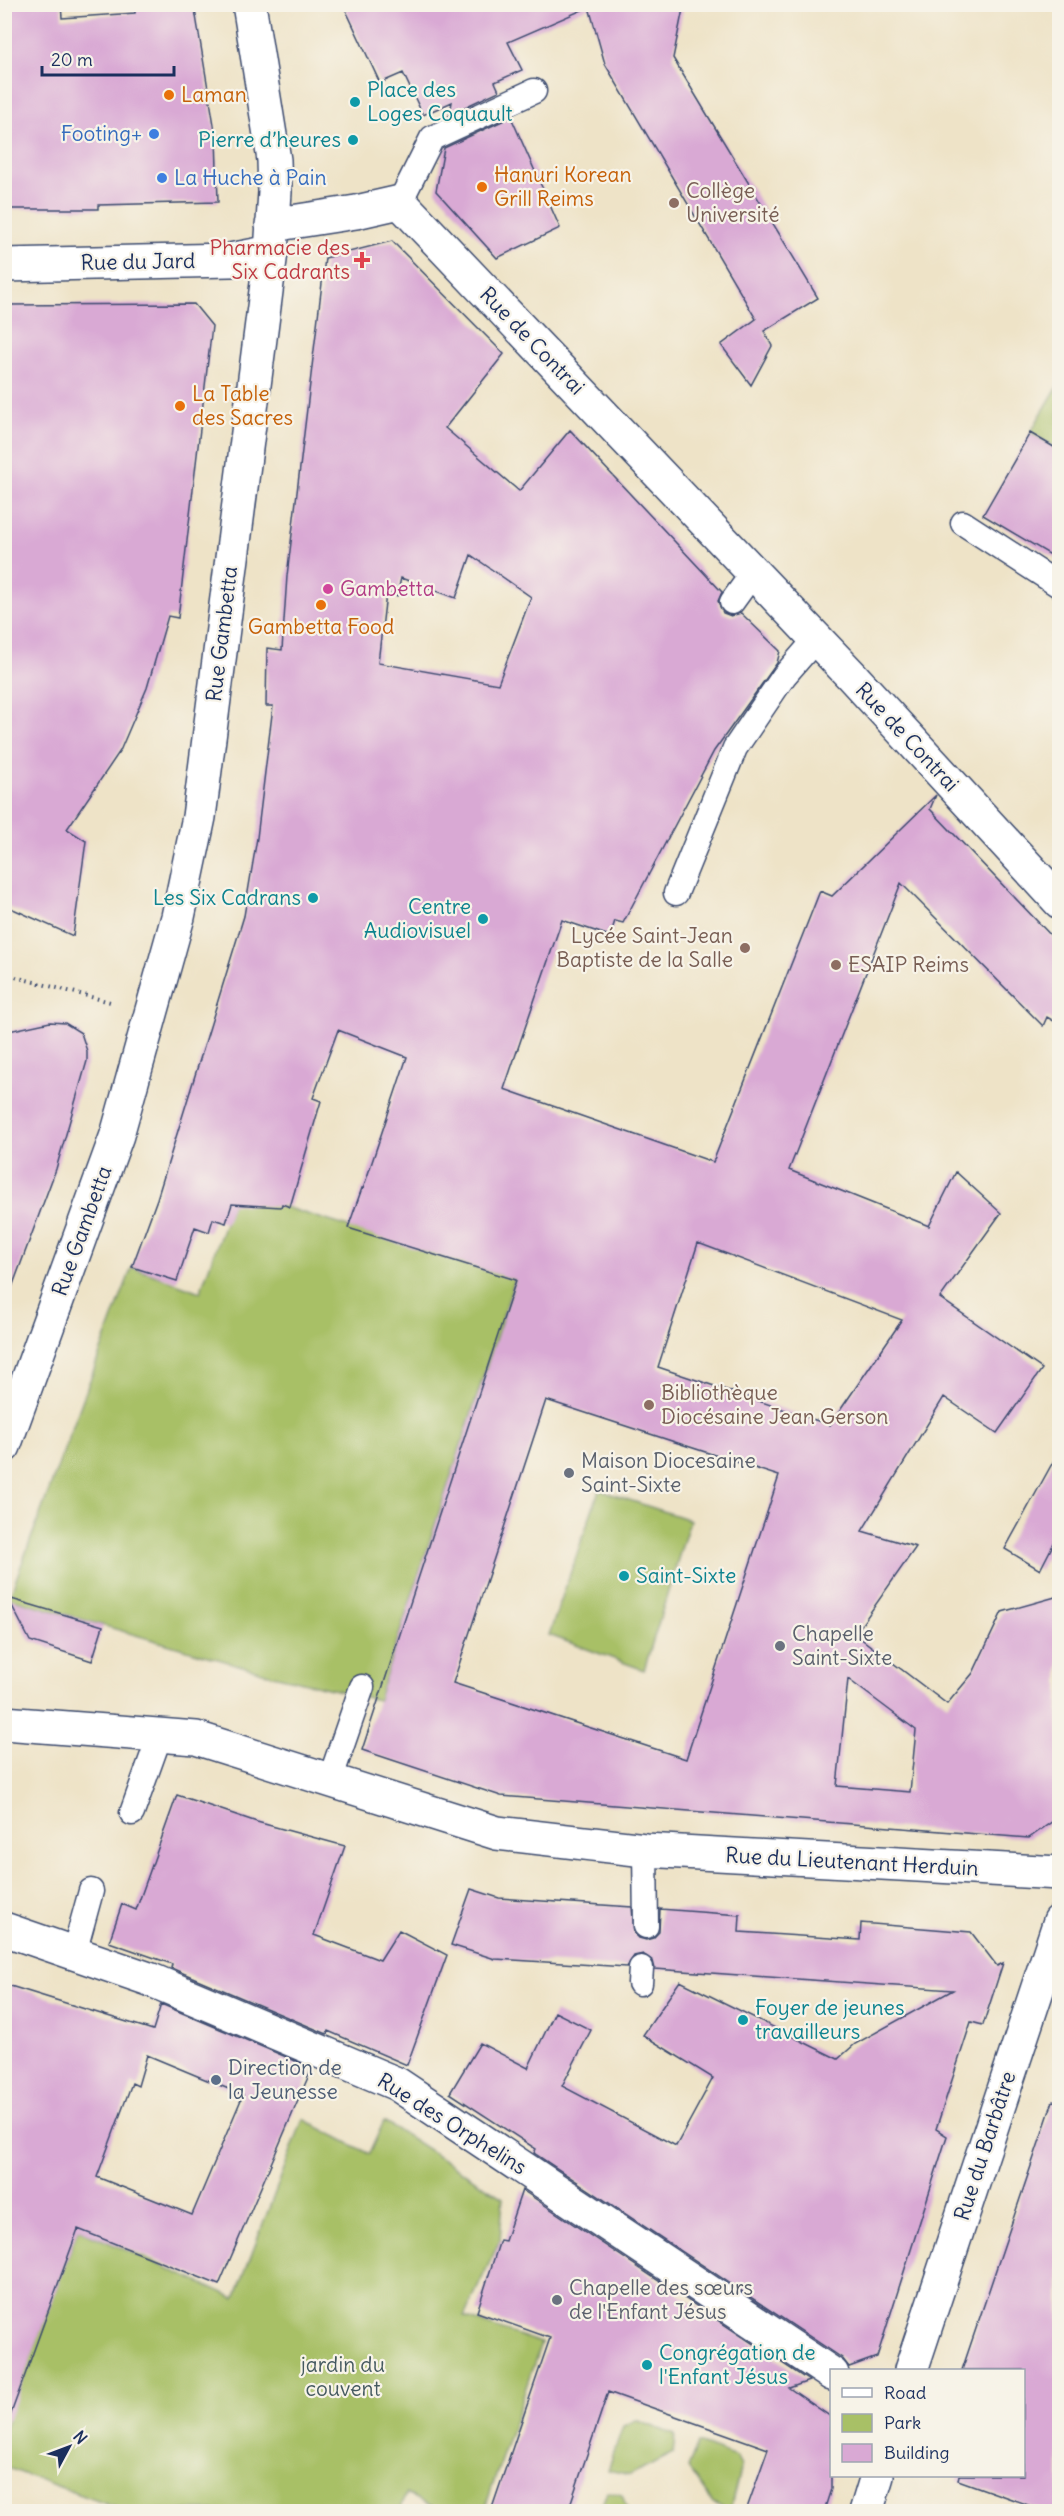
<svg xmlns="http://www.w3.org/2000/svg" width="1064" height="2516" viewBox="0 0 1064 2516" font-family="Delius,sans-serif">
	<style>
		.green { fill: #a8c066; stroke: #627862; stroke-width: 1.5 }
		.building { fill: #d9a9d4; fill-rule: evenodd }
		.lines { fill: none; stroke-linecap: round; stroke-linejoin: round }
		.service-casing { stroke: #3b4a6e; stroke-width: 27 }
		.minor-casing { stroke: #3b4a6e; stroke-width: 36 }
		.tertiary-casing { stroke: #3b4a6e; stroke-width: 36 }
		.path { stroke: #3b4a6e; stroke-width: 4; stroke-dasharray: 1.5 4.5; stroke-linecap: butt }
		.service { stroke: #fff; stroke-width: 24 }
		.minor { stroke: #fff; stroke-width: 33 }
		.tertiary { stroke: #fff; stroke-width: 33 }
		.food-dot { fill: #e8710a; stroke: #f7f3e8; stroke-width: 2 }
		.culture-dot { fill: #0f9aa8; stroke: #f7f3e8; stroke-width: 2 }
		.shop-dot { fill: #3f7fe0; stroke: #f7f3e8; stroke-width: 2 }
		.education-dot { fill: #8d6e63; stroke: #f7f3e8; stroke-width: 2 }
		.health-dot { fill: #e0444e; stroke: #f7f3e8; stroke-width: 2 }
		.hotel-dot { fill: #d1479c; stroke: #f7f3e8; stroke-width: 2 }
		.worship-dot { fill: #6b7280; stroke: #f7f3e8; stroke-width: 2 }
		.service-dot { fill: #5c6f8a; stroke: #f7f3e8; stroke-width: 2 }
		.labels { text-anchor: middle; stroke-width: 4.5; stroke-linejoin: round; paint-order: stroke }
		.culture-label { font-size: 21px; fill: #0d838f; stroke: #f7f3e8; text-anchor: start }
		.food-label { font-size: 21px; fill: #c56008; stroke: #f7f3e8; text-anchor: start }
		.shop-label { font-size: 21px; fill: #366cbe; stroke: #f7f3e8; text-anchor: end }
		.education-label { font-size: 21px; fill: #785e54; stroke: #f7f3e8; text-anchor: start }
		.health-label { font-size: 21px; fill: #be3a42; stroke: #f7f3e8; text-anchor: end }
		.street-label { font-size: 21px; fill: #1b2f5e; stroke: #f7f3e8 }
		.hotel-label { font-size: 21px; fill: #b23c85; stroke: #f7f3e8; text-anchor: start }
		.worship-label { font-size: 21px; fill: #5b616d; stroke: #f7f3e8; text-anchor: start }
		.service-label { font-size: 21px; fill: #4e5e75; stroke: #f7f3e8; text-anchor: start }
		.park-label { font-size: 21px; fill: #455a60; stroke: #f7f3e8 }
	</style>
	<rect width="100%" height="100%" fill="#f7f3e8"/>
	<filter id="ink" filterUnits="userSpaceOnUse"><feTurbulence type="fractalNoise" baseFrequency=".0167" numOctaves="2"/><feDisplacementMap in="SourceGraphic" scale="12" xChannelSelector="R" yChannelSelector="G"/><feConvolveMatrix kernelMatrix="1 2 1 2 8 2 1 2 1" color-interpolation-filters="sRGB"/></filter>
	<filter id="wash" filterUnits="userSpaceOnUse"><feTurbulence type="fractalNoise" baseFrequency=".008" numOctaves="4" result="noise"/><feDisplacementMap in="SourceGraphic" scale="24" xChannelSelector="R" yChannelSelector="G"/><feGaussianBlur stdDeviation="1.35" result="paint"/><feColorMatrix in="noise" values="0 0 0 0 0 0 0 0 0 0 0 0 0 0 0 0 0 1.4 0 .05"/><feComposite in="paint" operator="in"/></filter>
	<g filter="url(#wash)">
		<rect width="100%" height="100%" fill="#eee3c7"/>
		<path class="green" d="M1059 384V450L1030 433Z
			M237 1190 262 1200 515 1279 378 1700 273 1675 9 1598 132 1267 200 1292Z
			M599 1490 690 1520 644 1670 549 1635Z
			M303 2119 369 2154 384 2121 503 2198 500 2240 464 2317 541 2343 484 2511H445L406 2494 400 2511H125L5 2467 4 2430 78 2229 235 2298Z
			M636 2420 675 2435 673 2453 630 2475 608 2470 623 2426Z
			M698 2443 736 2457 741 2466 730 2510 713 2503 688 2468Z
			M607 2491 622 2495 628 2511H600Z"/>
		<g id="blocks">
			<path class="building" d="M4 4H61L62 18 135 13V4H194L216 137 218 202 98 205V209H4Z
				M343 4H684L673 58 818 298 764 331 772 346 751 385 721 345 756 319 605 64 589 7 508 42 522 70 495 82 499 91 450 114 452 102 423 115 403 73 380 83Z
				M511 117 560 228 497 258 436 191 444 148Z
				M392 241 504 354 445 428 519 491 570 430 722 592 718 601 723 613 731 616 741 613 780 651 777 663 714 751 623 923 615 921 610 936 562 920 504 1089 713 1162 820 891 832 896 936 795 930 809 1059 944V1024L1047 1017 1043 1026 901 883 789 1170 929 1226 956 1172 1001 1213 940 1298 1042 1369 997 1433 944 1397 862 1531 916 1547 855 1634 947 1704 973 1673 1002 1612 1059 1596V1801L1053 1821 1029 1838 501 1796 362 1750 516 1280 348 1228 362 1188 363 1189 407 1057 338 1030 313 1098 321 1101 290 1207 282 1204 281 1207 232 1204 226 1223 213 1219 209 1232 195 1227 177 1281 132 1267 157 1199 244 916 257 838 273 706H266L267 648 282 650 287 576 325 258ZM471 555 531 597 498 684 378 663 386 594 397 596 401 578 456 598ZM698 1243 902 1320 830 1425 658 1367ZM546 1400 779 1476 686 1759 453 1683ZM848 1679 916 1730 910 1792 837 1786Z
				M194 304 212 326 178 618 168 616 147 688 120 751 67 829 86 841 73 936 4 905V305Z
				M1030 433 1059 450V560L983 515Z
				M50 1022 65 1023 81 1033 87 1051V1061L56 1169 8 1298H4V1032Z
				M1059 1451V1533L1040 1570 1005 1549Z
				M8 1598 103 1626 92 1661 30 1641Z
				M177 1795 257 1822 345 1846 314 1935 380 1960 399 1930 447 1955 407 2065 328 2031 327 2034 171 1968 172 1964 109 1942 122 1904 136 1910Z
				M471 1889 499 1898 632 1907 634 1933 639 1938 646 1940 653 1938 659 1932 660 1909 740 1915 739 1932 860 1940 861 1923 971 1932 997 1966 1003 1963 983 2025 971 2022 936 2129 947 2136 877 2357 849 2367 842 2358 534 2153 536 2149 450 2093 480 2043 528 2068 555 2012 591 2030 562 2086 676 2146 713 2078 643 2035 680 1981 838 2059 855 2044 953 1990 655 1969 653 1961 643 1954 634 1956 627 1967 495 1959 451 1945Z
				M4 1984 153 2030 161 2004 312 2068 219 2285 78 2229 9 2419H4ZM147 2055 243 2095 192 2215 97 2177 132 2083 138 2086Z
				M1053 2101 1059 2102V2511H1045L958 2480 959 2475H1023V2370H962Z
				M522 2190 809 2381 789 2388 831 2417V2489L824 2511H746L768 2449 608 2392 568 2511H491L550 2338 477 2312 500 2240 505 2241Z"/>
		</g>
	</g>
	<g filter="url(#ink)">
		<use href="#blocks" fill-opacity="0" stroke="#3b4a6e" stroke-width="1.5"/>
		<g class="lines">
			<g class="service-casing">
				<path id="service" d="M400 202 432 138 534 91
					M963 523 1060 586
					M732 602 753 573
					M676 893 735 748 784 676 816 639
					M330 1780 362 1687
					M132 1813 160 1735
					M645 1850 646 1926
					M74 1953 91 1891
					M640 1983 641 1968"/>
			</g>
			<g class="minor-casing">
				<path id="minor" d="M272 225 356 212 400 202 850 674 1060 902
					M4 265 230 260 271 252
					M4 1446 117 1135 178 917 199 817 271 252 275 192 274 160 249 4
					M4 1929 149 1979 397 2084 832 2374
					M911 2370 1060 1921
					M866 2512 877 2476"/>
			</g>
			<g class="tertiary-casing">
				<path id="tertiary" d="M4 1723 196 1738 497 1833 645 1850 1060 1873"/>
			</g>
			<path class="path" d="M4 974 114 1003"/>
			<use href="#service" class="service"/>
			<use href="#minor" class="minor"/>
			<use href="#tertiary" class="tertiary"/>
		</g>
	</g>
	<g class="food-dot">
		<circle cx="169" cy="95" r="6"/>
		<circle cx="482" cy="187" r="6"/>
		<circle cx="180" cy="406" r="6"/>
		<circle cx="321" cy="605" r="6"/>
	</g>
	<g class="culture-dot">
		<circle cx="355" cy="102" r="6"/>
		<circle cx="353" cy="140" r="6"/>
		<circle cx="313" cy="898" r="6"/>
		<circle cx="483" cy="919" r="6"/>
		<circle cx="624" cy="1576" r="6"/>
		<circle cx="743" cy="2020" r="6"/>
		<circle cx="647" cy="2365" r="6"/>
	</g>
	<g class="shop-dot">
		<circle cx="154" cy="134" r="6"/>
		<circle cx="162" cy="178" r="6"/>
	</g>
	<g class="education-dot">
		<circle cx="674" cy="203" r="6"/>
		<circle cx="745" cy="948" r="6"/>
		<circle cx="836" cy="965" r="6"/>
		<circle cx="649" cy="1405" r="6"/>
	</g>
	<path class="health-dot" d="M359 251h6v6h6v6h-6v6h-6v-6h-6v-6h6z"/>
	<circle class="hotel-dot" cx="328" cy="589" r="6"/>
	<g class="worship-dot">
		<circle cx="569" cy="1473" r="6"/>
		<circle cx="780" cy="1646" r="6"/>
		<circle cx="557" cy="2300" r="6"/>
	</g>
	<circle class="service-dot" cx="216" cy="2080" r="6"/>
	<g class="labels">
		<g class="culture-label">
			<text x="367" y="97">Place des<tspan x="367" dy="24">Loges Coquault</tspan></text>
			<text x="341" y="147" text-anchor="end">Pierre d’heures</text>
			<text x="301" y="905" text-anchor="end">Les Six Cadrans</text>
			<text x="471" y="914" text-anchor="end">Centre<tspan x="471" dy="24">Audiovisuel</tspan></text>
			<text x="636" y="1583">Saint-Sixte</text>
			<text x="755" y="2015">Foyer de jeunes<tspan x="755" dy="24">travailleurs</tspan></text>
			<text x="659" y="2360">Congrégation de<tspan x="659" dy="24">l'Enfant Jésus</tspan></text>
		</g>
		<g class="food-label">
			<text x="181" y="102">Laman</text>
			<text x="494" y="182">Hanuri Korean<tspan x="494" dy="24">Grill Reims</tspan></text>
			<text x="192" y="401">La Table<tspan x="192" dy="24">des Sacres</tspan></text>
			<text x="321" y="634" text-anchor="middle">Gambetta Food</text>
		</g>
		<g class="shop-label">
			<text x="142" y="141">Footing+</text>
			<text x="174" y="185" text-anchor="start">La Huche à Pain</text>
		</g>
		<g class="education-label">
			<text x="686" y="198">Collège<tspan x="686" dy="24">Université</tspan></text>
			<text x="733" y="943" text-anchor="end">Lycée Saint-Jean<tspan x="733" dy="24">Baptiste de la Salle</tspan></text>
			<text x="848" y="972">ESAIP Reims</text>
			<text x="661" y="1400">Bibliothèque<tspan x="661" dy="24">Diocésaine Jean Gerson</tspan></text>
		</g>
		<g class="health-label">
			<text x="350" y="255">Pharmacie des<tspan x="350" dy="24">Six Cadrants</tspan></text>
		</g>
		<g class="street-label">
			<text transform="translate(138 262) rotate(-1)" y="7">Rue du Jard</text>
			<text transform="translate(532 341) rotate(46)" y="7">Rue de Contrai</text>
			<text transform="translate(222 634) rotate(-83)" y="7">Rue Gambetta</text>
			<text transform="translate(907 737) rotate(47)" y="7">Rue de Contrai</text>
			<text transform="translate(82 1231) rotate(-70)" y="7">Rue Gambetta</text>
			<text transform="translate(852 1862) rotate(3)" y="7">Rue du Lieutenant Herduin</text>
			<text transform="translate(452 2124) rotate(32)" y="7">Rue des Orphelins</text>
			<text transform="translate(985 2146) rotate(-72)" y="7">Rue du Barbâtre</text>
		</g>
		<g class="hotel-label">
			<text x="340" y="596">Gambetta</text>
		</g>
		<g class="worship-label">
			<text x="581" y="1468">Maison Diocesaine<tspan x="581" dy="24">Saint-Sixte</tspan></text>
			<text x="792" y="1641">Chapelle<tspan x="792" dy="24">Saint-Sixte</tspan></text>
			<text x="569" y="2295">Chapelle des sœurs<tspan x="569" dy="24">de l'Enfant Jésus</tspan></text>
		</g>
		<g class="service-label">
			<text x="228" y="2075">Direction de<tspan x="228" dy="24">la Jeunesse</tspan></text>
		</g>
		<g class="park-label">
			<text x="343" y="2372">jardin du<tspan x="343" dy="24">couvent</tspan></text>
		</g>
	</g>
	<rect width="1064" height="2516" fill="none" stroke="#f7f3e8" stroke-width="24"/>
	<rect x="830" y="2369" width="195" height="108" fill="#f7f3e8" stroke="#9fa5b1" stroke-width="1.5"/>
	<rect x="842" y="2388" width="30" height="9" fill="#ffffff" stroke="#9fa5b1" stroke-width="1.5"/>
	<text x="884" y="2399" font-size="18" fill="#1b2f5e">Road</text>
	<rect x="842" y="2414" width="30" height="18" fill="#a8c066" stroke="#9fa5b1" stroke-width="1.5"/>
	<text x="884" y="2429" font-size="18" fill="#1b2f5e">Park</text>
	<rect x="842" y="2444" width="30" height="18" fill="#d9a9d4" stroke="#9fa5b1" stroke-width="1.5"/>
	<text x="884" y="2459" font-size="18" fill="#1b2f5e">Building</text>
	<g transform="translate(69 2447) rotate(49)" stroke="#f7f3e8" stroke-width="4.5" paint-order="stroke">
	<path d="M0-4.5L10 22L0 15L-10 22Z" fill="#1b2f5e"/>
	<text y="-9" font-size="16" font-weight="bold" text-anchor="middle" fill="#1b2f5e">N</text>
	</g>
	<path d="M42 66v9h132v-9" fill="none" stroke="#1b2f5e" stroke-width="3"/>
	<text x="51" y="66" font-size="18" fill="#1b2f5e" stroke="#f7f3e8" stroke-width="4.5" paint-order="stroke">20 m</text>
</svg>
